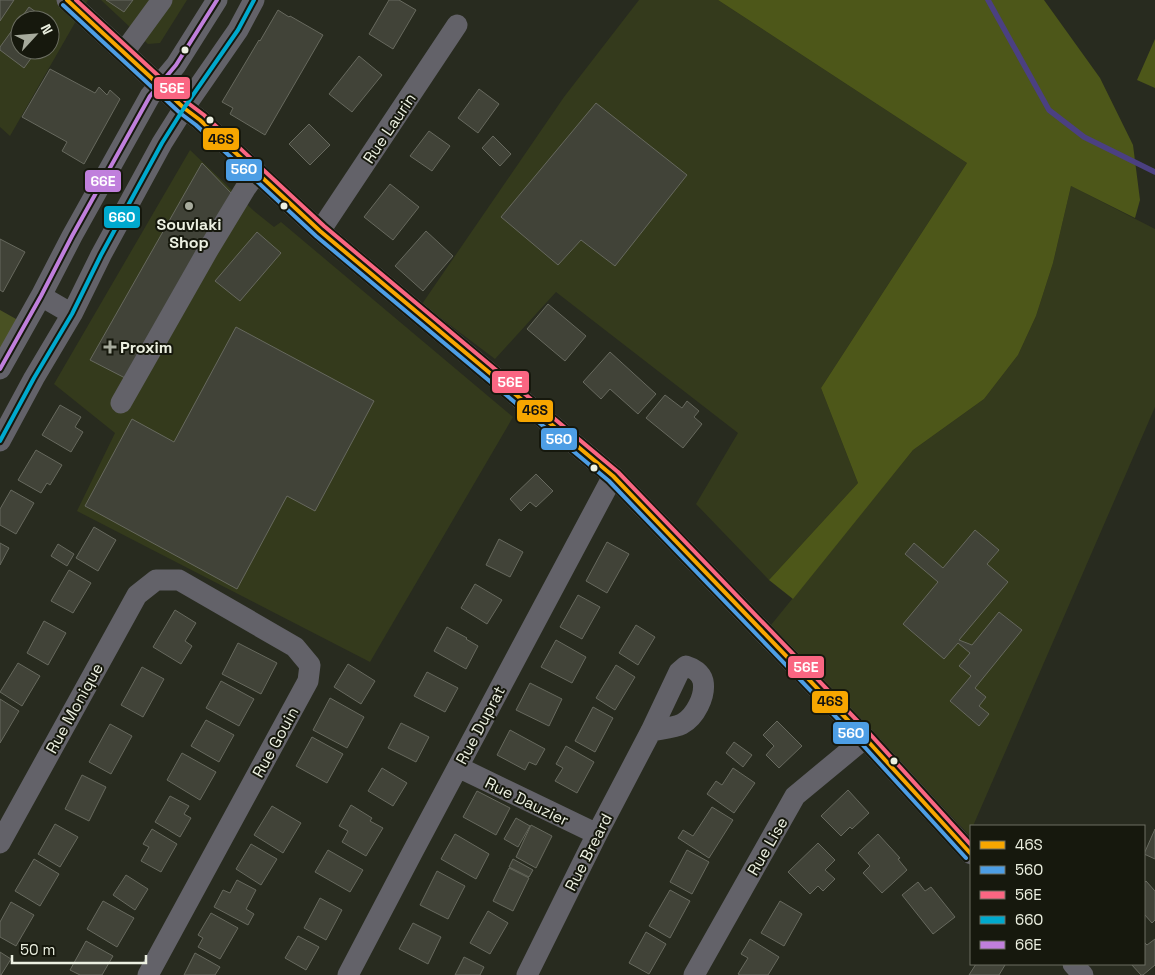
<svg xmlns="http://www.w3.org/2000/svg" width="1155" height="975" viewBox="0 0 1155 975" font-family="'Space Grotesk',sans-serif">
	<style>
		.built { fill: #343a1c; fill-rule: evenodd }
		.green { fill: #495123 }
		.forest { fill: #4d5719 }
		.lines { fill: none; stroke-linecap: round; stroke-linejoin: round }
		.stream { stroke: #4b4081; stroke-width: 5.5 }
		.building { fill: #414338; stroke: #67695e }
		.minor { stroke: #636269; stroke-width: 21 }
		.bus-1-casing { stroke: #16180d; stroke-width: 8 }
		.bus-2-casing { stroke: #16180d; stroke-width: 8 }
		.bus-3-casing { stroke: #16180d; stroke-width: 8 }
		.bus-4-casing { stroke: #16180d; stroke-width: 8 }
		.bus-5-casing { stroke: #16180d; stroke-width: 8 }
		.bus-1 { stroke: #f7a600; stroke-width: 4 }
		.bus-2 { stroke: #4d9ee5; stroke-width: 4 }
		.bus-3 { stroke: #fa6682; stroke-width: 4 }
		.bus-4 { stroke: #00a9ce; stroke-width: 4 }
		.bus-5 { stroke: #c07fdc; stroke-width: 4 }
		.bus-dot { fill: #ecf0e1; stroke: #16180d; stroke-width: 2 }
		.poi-dot { fill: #a7ab9d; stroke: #16180d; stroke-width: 2 }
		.labels { text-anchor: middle; stroke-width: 4; stroke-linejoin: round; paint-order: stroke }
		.street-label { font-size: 16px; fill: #ecf0e1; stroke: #16180d }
		.poi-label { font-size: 16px; font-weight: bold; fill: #ecf0e1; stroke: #16180d }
		.line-badge { stroke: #16180d; stroke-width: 2 }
		.badge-label { font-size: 14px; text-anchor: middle; font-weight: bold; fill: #fff }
		.pale-badge-label { font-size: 14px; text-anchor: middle; font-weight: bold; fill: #111 }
	</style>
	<rect width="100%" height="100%" fill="#282b1f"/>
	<path class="built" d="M0 0H88L10 136 0 127ZM20 20H50V50H20Z
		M101 0H187L160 43 148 44Z
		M639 0H718L967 163 821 388 858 483 769 580 696 504 738 433 556 292 495 359 422 304 564 97Z
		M190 150 254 211 274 227 281 222 513 417 370 662 77 511 115 433 54 384Z
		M1071 186 1155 229V407L973 826H971V830L969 835 771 625 913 450 984 399 1018 355 1036 316 1053 263Z"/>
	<path class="green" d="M0 310 25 324 0 369Z"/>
	<path class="forest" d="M718 0H1044L1100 78 1133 145 1140 200 1135 218 1071 186 1053 263 1036 316 1018 355 984 399 913 450 793 599 769 580 858 483 821 388 967 163Z
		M1155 39V88L1137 80Z"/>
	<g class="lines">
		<path class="stream" d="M988 0 1049 110 1084 137 1155 172"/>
	</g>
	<path class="building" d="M0 0H14L0 21Z
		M106 0H133L124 12Z
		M389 0H399L416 10 393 49 369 34Z
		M29 7 47 20H20V50H37L24 68 0 50V47Z
		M278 10 289 17 290 16 323 35 265 135 230 114 233 108 222 102 259 40 260 41Z
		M359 56 382 75 352 112 329 94Z
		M50 69 95 93 99 87 107 95 110 90 120 99 84 164 62 151 67 142 22 117Z
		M479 89 499 104 478 133 458 118Z
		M596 103 687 175 615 266 581 240 558 265 501 217Z
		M309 124 330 145 310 165 289 144Z
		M429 131 450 146 432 171 410 156Z
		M493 136 511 154 500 166 482 148Z
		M202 163 232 194 127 379 90 360Z
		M390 184 419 207 393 240 364 217Z
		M426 231 453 256 423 291 395 266Z
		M257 232 281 253 240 301 215 281Z
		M0 239 25 252 3 292 0 290Z
		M548 304 586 336 565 361 527 329Z
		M236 327 374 401 315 511 287 496 237 589 85 506 132 419 174 442Z
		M610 352 656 394 638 414 610 389 601 399 583 382Z
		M665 395 682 408 687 401 699 411 694 417 702 424 683 448 646 418Z
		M60 405 81 417 75 427 83 432 71 452 42 435Z
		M36 450 62 465 50 485 47 483 41 493 18 480Z
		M536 474 553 491 536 507 530 502 521 511 510 499Z
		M11 490 34 503 16 534 0 525V509Z
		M94 527 116 540 98 571 76 558Z
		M975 530 999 550 987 564 1008 582 959 640 972 645 999 612 1022 630 975 688 986 697 979 706 989 714 979 726 950 701 971 676 959 666 970 653 958 643 944 659 903 624 938 582 905 554 914 543 943 568Z
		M499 539 523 552 510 577 486 565Z
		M607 542 629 554 607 593 586 581Z
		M0 543 9 548 0 565Z
		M58 544 74 554 67 566 51 556Z
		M69 570 91 583 73 613 51 601Z
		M475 584 502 600 487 624 461 608Z
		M578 595 600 607 582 639 560 627Z
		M175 610 196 623 185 641 192 646 181 664 153 647Z
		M44 621 66 633 48 665 27 653Z
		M636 625 655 637 638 665 619 653Z
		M447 627 467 638 466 639 478 646 466 669 434 651Z
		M556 640 586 657 572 683 541 667Z
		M238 643 277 663 261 694 222 674Z
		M18 663 40 676 22 706 0 692Z
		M348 664 375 681 361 704 334 687Z
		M616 665 635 677 615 710 596 698Z
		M142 667 164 679 143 717 121 705Z
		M427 672 458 688 445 712 414 696Z
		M221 681 254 699 239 726 206 708Z
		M530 683 562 699 549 726 516 710Z
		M330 698 364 717 347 748 313 730Z
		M0 699 19 711 0 743Z
		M593 707 613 718 595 752 575 741Z
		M206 720 234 735 219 762 191 746Z
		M777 721 802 746 779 768 766 755 774 746 763 735Z
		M401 723 429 737 416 762 388 748Z
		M110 724 132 736 111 774 89 762Z
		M510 730 545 749 536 765 529 762 525 770 497 755Z
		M312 737 343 754 327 783 296 766Z
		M734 742 752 755 743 767 726 753Z
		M566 746 594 762 577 793 555 781 563 768 556 764Z
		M182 753 216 772 200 800 167 780Z
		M382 768 407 783 393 806 368 791Z
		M733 768 755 783 734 813 707 794 716 781 722 785Z
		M82 775 106 787 89 821 65 809Z
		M848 790 869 813 852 829 850 827 841 836 821 816Z
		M477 791 510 808 496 835 463 817Z
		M170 796 189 806 184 814 191 818 180 837 155 822Z
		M351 805 372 818 370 821 383 828 366 856 342 842 348 831 339 826Z
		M272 806 301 823 283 853 254 835Z
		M712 807 733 820 709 858 678 838 683 830 693 836Z
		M516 818 530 826 518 847 504 839Z
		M55 824 78 837 60 867 38 854Z
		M531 825 552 836 536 868 516 857Z
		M152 829 177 844 161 872 141 861 149 847 143 844Z
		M1155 829V859L1144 854Z
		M455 834 489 854 476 879 441 859Z
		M878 834 900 858 898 859 907 870 882 893 863 873 870 866 858 853Z
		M818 843 835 860 825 870 835 879 823 891 818 886 810 894 788 872Z
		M251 844 277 859 261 885 236 869Z
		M328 850 363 870 350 892 315 872Z
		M687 850 709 862 692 894 670 882Z
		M34 859 59 874 40 906 15 891Z
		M513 859 533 870 529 877 509 867Z
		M509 868 529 878 513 911 493 901Z
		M437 871 465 886 448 919 420 905Z
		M126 875 148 889 135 910 113 895Z
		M237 880 256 890 246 909 254 914 248 925 214 907 223 890 230 893Z
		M1146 881 1155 891V920L1152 923 1144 914V883Z
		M918 882 925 891 931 887 955 917 933 934 902 895Z
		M670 890 690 901 670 938 649 926Z
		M320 898 342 910 326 940 304 928Z
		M103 901 134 918 117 947 87 929Z
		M780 901 802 914 784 946 761 933Z
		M11 902 34 915 16 946 0 937V922Z
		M488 911 508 923 490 954 470 943Z
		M211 913 238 928 220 959 198 947 203 938 198 935Z
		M413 923 441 937 428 964 399 949Z
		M646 932 666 944 649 974 629 963Z
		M298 936 319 947 306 970 285 958Z
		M750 939 779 957 768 975H740L738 974 748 958 741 954Z
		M1155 939V965L1143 975H1141L1131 964H1144V942L1147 945Z
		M86 941 113 956 102 975H80L70 970Z
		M0 952 11 959 1 975H0Z
		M195 953 220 967 215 975H184Z
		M464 957 484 967 480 975H455Z
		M976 964H1004L1005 965 999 975H969Z"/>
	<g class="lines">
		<path class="minor" d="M67 0 184 108 200 120 320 231 613 476 865 738 971 854
			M124 52 162 0
			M320 231 457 25
			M41 296 72 314
			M0 369 41 296 72 236 150 96 176 65 217 0
			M121 403 208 250 245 189 257 172
			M0 441 34 378 72 314 101 255 162 143 184 108 238 30 254 0
			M458 767 597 834
			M0 843 137 595 156 580H179L295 647 310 665 308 681 148 975
			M1073 964 1083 975
			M348 975 412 853 613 476
			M527 975 597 834 651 731 679 672 686 666C693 668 701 673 703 681 706 696 695 717 682 724 674 728 660 729 651 731
			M694 975 795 796 865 738"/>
		<g class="bus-1-casing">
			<path id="bus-1" d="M67 0 184 108 200 120 320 231 613 476 865 738 971 854"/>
		</g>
		<g class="bus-2-casing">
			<path id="bus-2" d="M63 5 180 113 196 125 316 236 609 481 860 742 966 858"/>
		</g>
		<g class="bus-3-casing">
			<path id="bus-3" d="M76 0 188 103 204 115 324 226 618 472 870 734 971 845"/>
		</g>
		<g class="bus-4-casing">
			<path id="bus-4" d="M0 441 34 378 72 314 101 255 162 143 184 108 238 30 254 0"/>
		</g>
		<g class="bus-5-casing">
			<path id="bus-5" d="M0 369 41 296 72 236 150 96 176 65 217 0"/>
		</g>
		<use href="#bus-1" class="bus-1"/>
		<use href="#bus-2" class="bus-2"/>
		<use href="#bus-3" class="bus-3"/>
		<use href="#bus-4" class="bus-4"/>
		<use href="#bus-5" class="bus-5"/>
	</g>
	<g class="bus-dot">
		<circle cx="185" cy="50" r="4.5"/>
		<circle cx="210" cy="120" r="4.5"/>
		<circle cx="284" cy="206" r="4.5"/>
		<circle cx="594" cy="468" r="4.5"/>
		<circle cx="894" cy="761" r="4.5"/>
	</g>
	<g class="poi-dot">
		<circle cx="189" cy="206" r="5"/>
		<path d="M107.5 339.5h5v5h5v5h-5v5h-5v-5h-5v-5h5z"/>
	</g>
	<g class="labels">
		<g class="street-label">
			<text transform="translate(389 128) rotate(-56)" y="6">Rue Laurin</text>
			<text transform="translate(74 708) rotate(-61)" y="6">Rue Monique</text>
			<text transform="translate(480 725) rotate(-62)" y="6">Rue Duprat</text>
			<text transform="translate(275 742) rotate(-61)" y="6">Rue Gouin</text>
			<text transform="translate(527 801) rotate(26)" y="6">Rue Dauzier</text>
			<text transform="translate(767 846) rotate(-60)" y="6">Rue Lise</text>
			<text transform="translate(588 852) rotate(-63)" y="6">Rue Breard</text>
		</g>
		<g class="poi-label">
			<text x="189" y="230">Souvlaki<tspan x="189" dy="18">Shop</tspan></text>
			<text x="120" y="353" text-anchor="start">Proxim</text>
		</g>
	</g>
	<g class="line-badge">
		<rect x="153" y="76" width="38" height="24" rx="5" fill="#fa6682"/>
		<rect x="202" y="127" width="38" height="24" rx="5" fill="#f7a600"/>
		<rect x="225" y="158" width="38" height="24" rx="5" fill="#4d9ee5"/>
		<rect x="84" y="169" width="38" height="24" rx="5" fill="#c07fdc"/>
		<rect x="103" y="205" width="38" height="24" rx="5" fill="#00a9ce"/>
		<rect x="491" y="370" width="39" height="24" rx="5" fill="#fa6682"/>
		<rect x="516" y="399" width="38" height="24" rx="5" fill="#f7a600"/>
		<rect x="540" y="427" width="38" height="24" rx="5" fill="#4d9ee5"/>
		<rect x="787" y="655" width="38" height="24" rx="5" fill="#fa6682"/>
		<rect x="811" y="690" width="38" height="24" rx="5" fill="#f7a600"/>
		<rect x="832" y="721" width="38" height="24" rx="5" fill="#4d9ee5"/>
	</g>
	<g class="badge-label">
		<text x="172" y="93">56E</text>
		<text x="244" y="174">56O</text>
		<text x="103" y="186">66E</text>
		<text x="122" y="222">66O</text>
		<text x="510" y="387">56E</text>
		<text x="559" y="444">56O</text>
		<text x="806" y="672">56E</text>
		<text x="851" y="738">56O</text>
	</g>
	<g class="pale-badge-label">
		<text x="221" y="144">46S</text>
		<text x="535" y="415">46S</text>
		<text x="830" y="706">46S</text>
	</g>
	<rect x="970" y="825" width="175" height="140" fill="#16180d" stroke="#6c6e62"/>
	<rect x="980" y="841" width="25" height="8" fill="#f7a600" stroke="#6c6e62"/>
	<text x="1015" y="850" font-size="15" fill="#ecf0e1">46S</text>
	<rect x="980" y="866" width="25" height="8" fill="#4d9ee5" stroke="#6c6e62"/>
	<text x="1015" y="875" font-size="15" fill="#ecf0e1">56O</text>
	<rect x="980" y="891" width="25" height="8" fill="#fa6682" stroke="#6c6e62"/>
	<text x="1015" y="900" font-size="15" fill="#ecf0e1">56E</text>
	<rect x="980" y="916" width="25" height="8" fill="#00a9ce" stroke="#6c6e62"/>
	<text x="1015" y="925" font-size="15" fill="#ecf0e1">66O</text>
	<rect x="980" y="941" width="25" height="8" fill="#c07fdc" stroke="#6c6e62"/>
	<text x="1015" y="950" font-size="15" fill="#ecf0e1">66E</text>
	<g transform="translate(35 35) rotate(64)"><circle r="24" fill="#16180d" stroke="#6c6e62"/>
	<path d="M0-4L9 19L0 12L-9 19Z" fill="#a7ab9d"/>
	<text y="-8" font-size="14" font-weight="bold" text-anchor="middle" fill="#ecf0e1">N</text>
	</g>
	<path d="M12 955v8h134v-8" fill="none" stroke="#ecf0e1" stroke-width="2.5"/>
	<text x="20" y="955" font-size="15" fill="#ecf0e1" stroke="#16180d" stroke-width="4" paint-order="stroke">50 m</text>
</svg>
